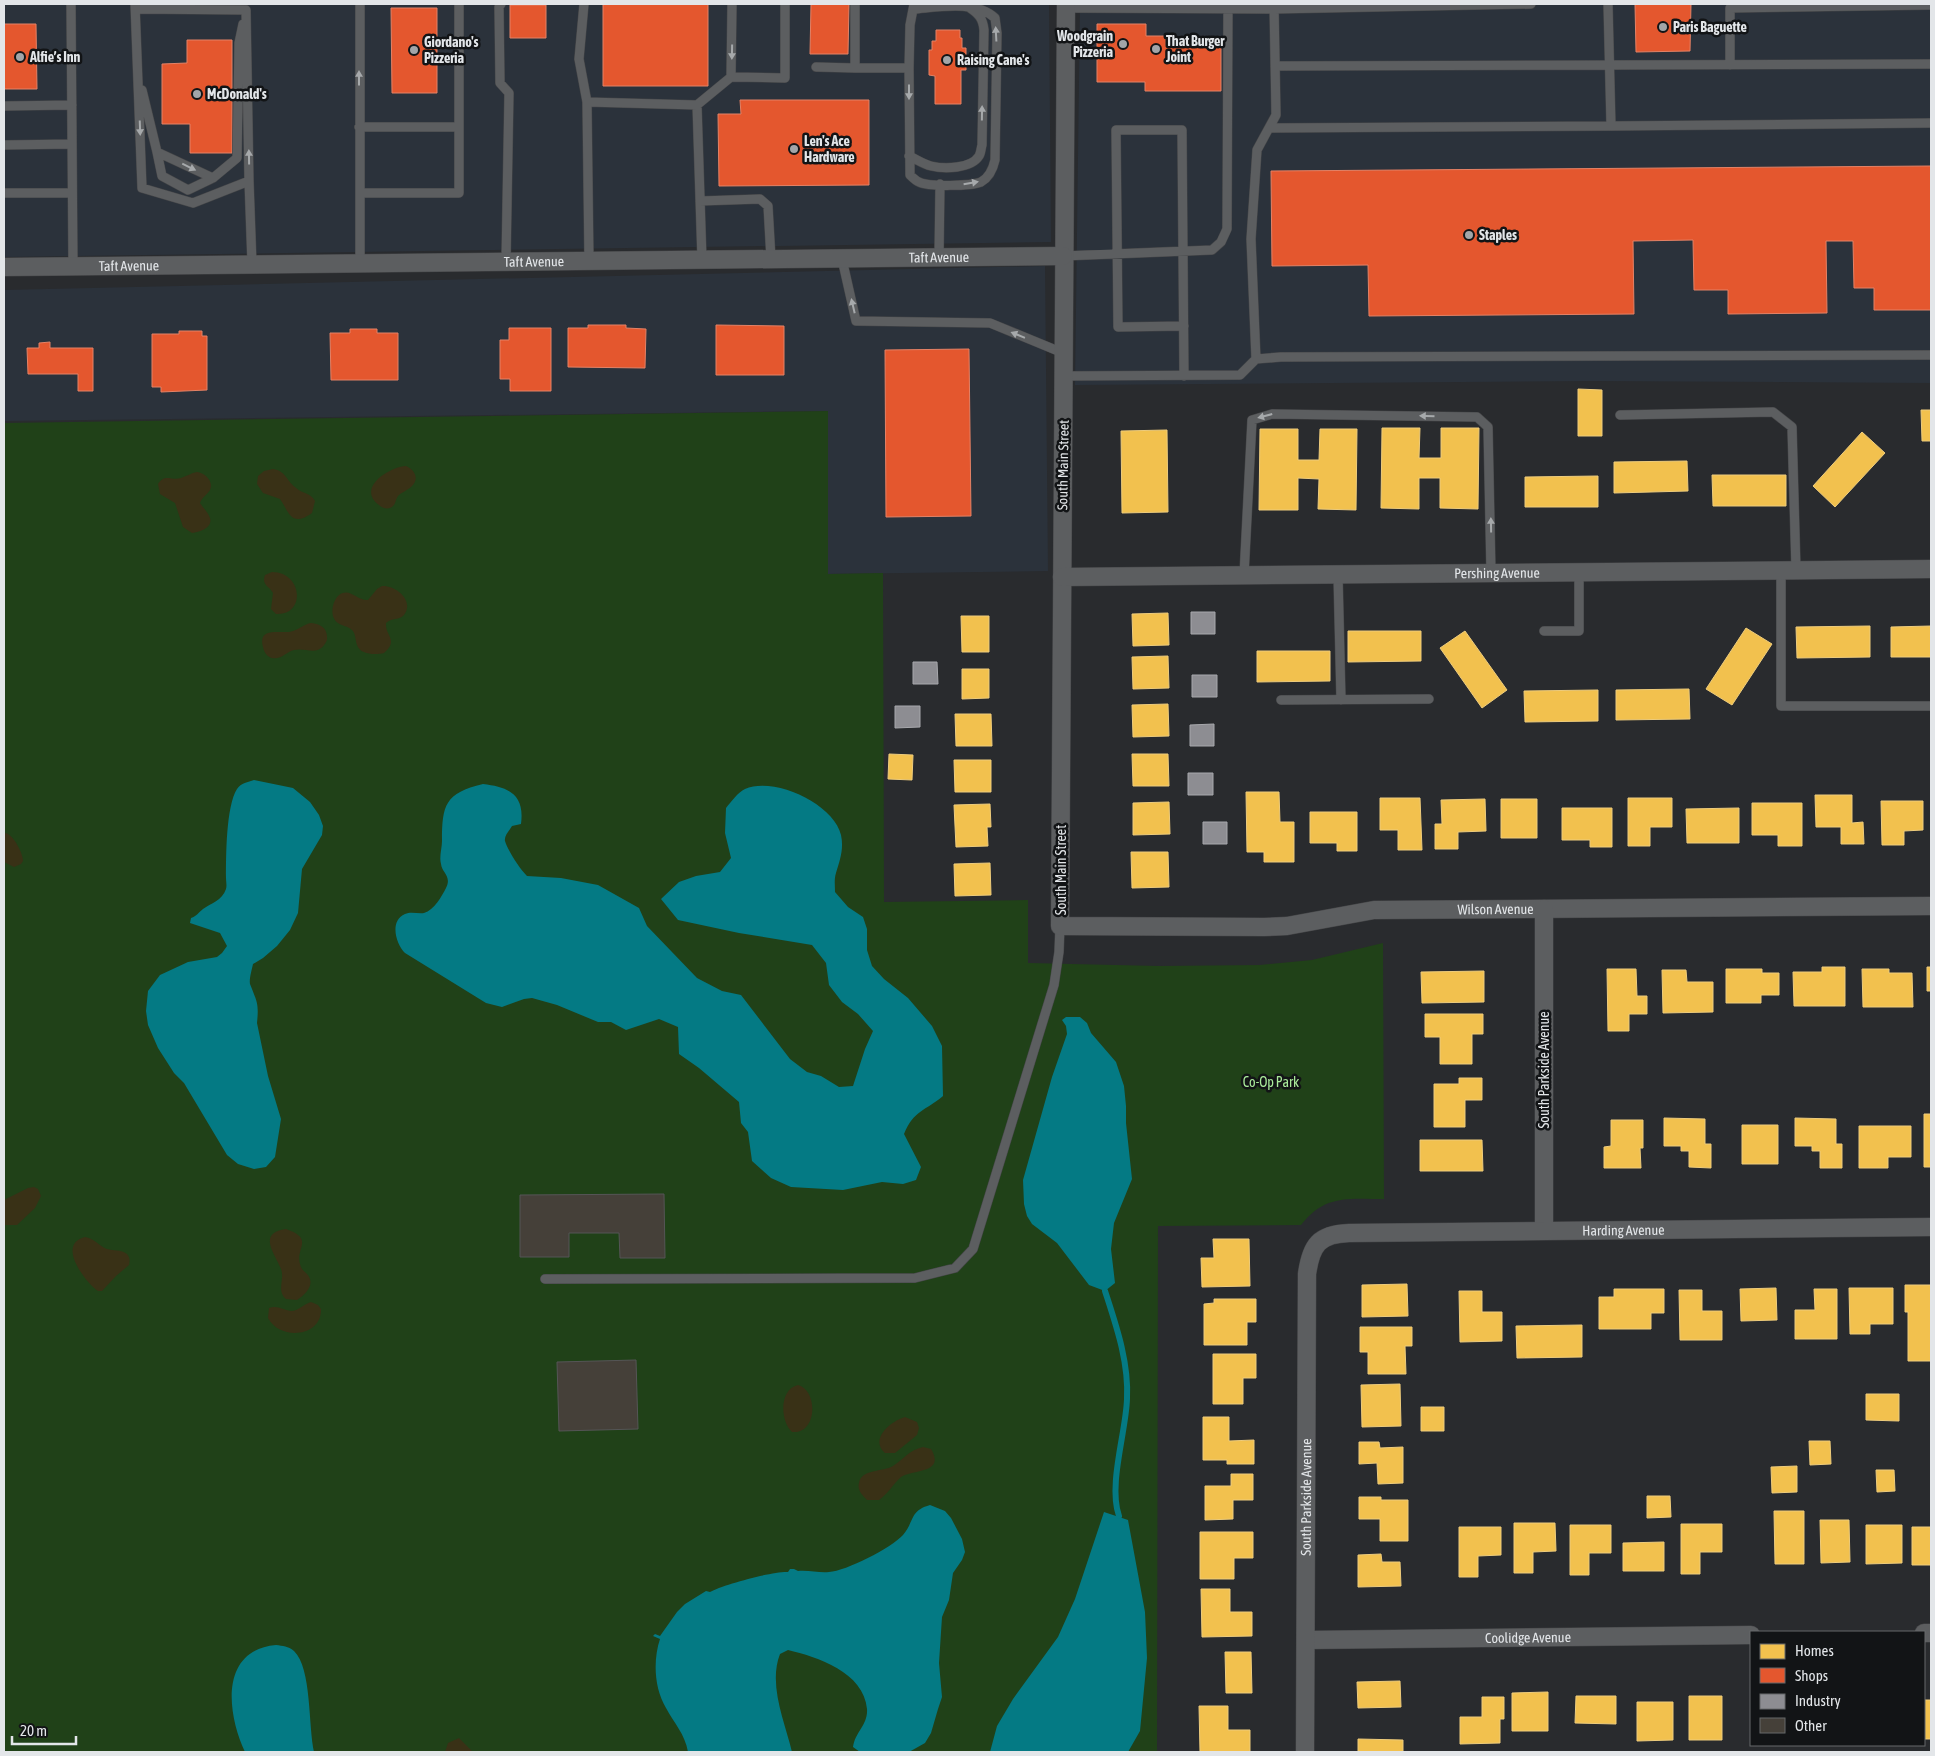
<svg xmlns="http://www.w3.org/2000/svg" width="1935" height="1756" viewBox="0 0 1935 1756" font-family="'Asap Condensed',sans-serif">
	<style>
		.built { fill: #2b323b }
		.green { fill: #204118 }
		.sand { fill: #393116 }
		.water { fill: #047a84 }
		.homes { fill: #f2c14e; stroke: #eecc7c }
		.shops { fill: #e4572e; stroke: #e48266 }
		.industry { fill: #8d8d92; stroke: #a7a8ac }
		.lines { fill: none; stroke-linecap: round; stroke-linejoin: round }
		.stream { stroke: #047a84; stroke-width: 6 }
		.building { fill: #454039; stroke: #555556 }
		.lane-casing { stroke: #454648; stroke-width: 10 }
		.street-casing { stroke: #454648; stroke-width: 19 }
		.lane { stroke: #5c5e60; stroke-width: 9 }
		.street { stroke: #5c5e60; stroke-width: 18 }
		.oneway { fill: #a6a9ab }
		.poi-dot { fill: #a2a5a8; stroke: #121416; stroke-width: 2 }
		.labels { text-anchor: middle; stroke-width: 5; stroke-linejoin: round; paint-order: stroke }
		.poi-label { font-size: 14px; font-weight: bold; fill: #e3e6e9; stroke: #121416; text-anchor: start }
		.street-label { font-size: 14px; fill: #e3e6e9; stroke: #121416 }
		.park-label { font-size: 14px; fill: #aaeb9b; stroke: #121416 }
	</style>
	<rect width="100%" height="100%" fill="#292b2e"/>
	<path class="built" d="M4 4H1049L1051 242 4 257Z
		M1080 4H1931V383L1592 381 1075 385Z
		M1045 266 1048 571 828 574V411L4 421V290Z"/>
	<path class="green" d="M828 411V574L883 573 884 902 1028 900V963L1159 966 1260 965 1312 960 1383 943 1384 1199C1349 1199 1325 1194 1301 1225L1158 1226 1157 1752H4V423Z"/>
	<path class="sand" d="M406 466C415 470 420 479 411 487 408 490 402 492 398 496 395 500 396 506 390 508 386 509 382 508 379 505 356 488 389 467 406 466Z
		M273 469C286 471 286 480 295 487 302 494 310 492 315 501L312 513C291 528 289 512 280 499L263 493 257 484 258 476 264 471Z
		M197 472C205 473 214 481 210 490 207 495 202 497 200 503 203 508 208 512 210 518 213 528 200 532 192 533L183 527 175 503 160 494 158 484C165 473 171 481 181 478 187 476 191 473 197 472Z
		M272 572C303 572 306 616 276 614L271 609 273 593C270 587 261 585 265 575Z
		M382 586C395 585 415 600 404 615 400 620 391 618 386 623 385 636 399 640 384 653 376 655 360 655 357 645 355 640 356 634 352 630 348 626 342 626 338 623 329 617 332 601 339 595 350 587 357 601 368 600L377 589Z
		M311 623C321 624 328 628 327 640 319 658 307 647 294 650 286 652 281 660 272 658 267 657 264 652 263 647 257 625 283 635 293 631 300 629 304 624 311 623Z
		M6 833C14 836 23 853 23 861L21 864 14 867 4 862V834Z
		M34 1187 38 1189 41 1196 35 1208 17 1225H4V1200L28 1188Z
		M286 1229C315 1239 295 1248 300 1264 301 1269 304 1271 307 1274 316 1284 306 1294 297 1300L286 1299C276 1290 285 1280 281 1269 276 1255 256 1233 286 1229Z
		M85 1237C94 1238 99 1246 107 1249 113 1251 121 1249 127 1254 130 1258 130 1260 129 1265L116 1276 102 1291H98C85 1282 56 1244 85 1237Z
		M311 1302 318 1305 321 1309C322 1337 280 1341 268 1318L269 1308C278 1305 282 1310 291 1311 298 1311 304 1304 311 1302Z
		M798 1385C818 1390 818 1434 792 1432 780 1421 779 1389 798 1385Z
		M905 1417 917 1422 919 1428 917 1435 895 1453H885C869 1439 891 1421 905 1417Z
		M923 1447 931 1449C946 1474 912 1469 901 1477 893 1484 888 1494 879 1500H867C862 1495 857 1490 859 1483 861 1469 883 1472 893 1466 904 1459 909 1450 923 1447Z
		M459 1738 472 1751 486 1752H445L448 1743Z"/>
	<path class="water" d="M254 780 293 788 310 802 319 815 323 826 322 835 302 869 298 913 290 930 277 946 263 958 253 964C252 969 249 979 250 984 257 1002 259 1003 257 1023L268 1076 281 1119 275 1157 266 1167 254 1169 238 1164 227 1155 184 1083 174 1073 158 1048 148 1025 146 1011 148 991 160 975 188 962 217 957 222 953 227 946 220 933 190 923 191 918C197 916 198 913 203 909 211 903 222 901 226 889 227 886 226 881 226 878 226 857 226 806 237 789 241 783 248 782 254 780Z
		M483 784C508 787 525 794 521 824L512 826C509 831 504 836 505 841 508 851 520 869 527 876L561 878 598 885 639 908 647 926 697 978 722 991 741 995 790 1059 807 1072 821 1076 839 1087 853 1086 865 1049 873 1031 858 1014 842 1002 829 985 826 963 812 945 739 933 678 920 661 899 679 882 696 876 720 872 731 858 725 833 726 808C731 802 738 792 745 789 774 776 834 804 841 835 844 849 840 860 836 873 834 879 835 886 835 892L848 907 863 917 867 929V950L872 966 884 979 908 998 932 1026 942 1046 943 1096C925 1111 914 1110 904 1134L921 1167 916 1180 903 1184 882 1182 843 1190 791 1187 771 1178 752 1161 748 1132 741 1123 739 1102 699 1068 679 1054 678 1027 659 1019 626 1030 611 1022H598L557 1005 532 998 524 999 502 1007 486 1003 405 953C396 944 389 921 405 914 411 911 418 914 424 913 434 910 442 896 446 888 452 876 442 873 441 864 439 857 442 848 442 841 442 805 445 793 483 784Z
		M1066 1017H1080L1087 1023 1091 1033 1116 1062 1124 1086 1126 1106V1123L1132 1179 1114 1223 1111 1249 1115 1283 1105 1291 1089 1285 1057 1243 1032 1224 1027 1216 1024 1204 1023 1180 1052 1077 1067 1034 1066 1026 1062 1020Z
		M930 1505 945 1511 951 1518 962 1539 965 1552 962 1560 953 1573 949 1600 942 1617 939 1663 942 1697 938 1709 931 1733 925 1743 909 1752H860L853 1747C855 1732 868 1725 867 1709 864 1672 817 1657 788 1650L780 1654C768 1685 785 1722 792 1752H688C685 1734 674 1723 666 1708 654 1688 653 1660 660 1639L653 1636 655 1634 660 1636 677 1612 685 1604 706 1591 710 1592C722 1585 773 1571 788 1572L790 1569H794L798 1571C809 1570 819 1573 829 1572 846 1571 891 1548 903 1535 915 1521 909 1511 930 1505Z
		M1104 1512 1128 1520 1145 1612 1147 1658 1140 1731 1128 1752H990L997 1726 1013 1699 1058 1637 1075 1599Z
		M276 1645C283 1646 288 1646 294 1651 312 1668 308 1727 314 1752H245C227 1714 219 1650 276 1645Z"/>
	<path class="homes" d="M1578 389 1602 390V436H1578Z
		M1921 410H1931V441H1922Z
		M1382 428H1420L1419 458H1441V428H1479L1478 509 1440 508V478H1419V509L1381 508Z
		M1260 429H1298V460H1319L1320 429H1357L1356 510 1318 509 1319 479 1298 478V510H1259Z
		M1167 430 1168 512 1122 513 1121 431Z
		M1862 432 1885 453 1835 507 1813 486Z
		M1687 461 1688 491 1614 493V462Z
		M1712 475H1786V506H1713Z
		M1598 476V507H1525V477Z
		M1168 613 1169 645 1133 646 1132 614Z
		M961 616H989V652H962Z
		M1870 626V657L1797 658 1796 627Z
		M1931 626V657H1891V627Z
		M1746 628 1772 644 1732 705 1706 689Z
		M1348 631H1421V661L1348 662Z
		M1465 631 1507 690 1482 708 1440 648Z
		M1257 651H1330V681L1257 682Z
		M1168 656 1169 688 1133 689 1132 657Z
		M962 669H989V698L962 699Z
		M1689 689 1690 719 1616 720V690Z
		M1598 690V721L1525 722 1524 691Z
		M1168 704 1169 736 1133 737 1132 705Z
		M955 714H991L992 746H956Z
		M889 754 913 755 912 780 888 779Z
		M1132 754H1168L1169 786H1133Z
		M954 760H991V792H955Z
		M1246 792H1279L1280 822H1294V862H1264V852H1247Z
		M1815 795H1852V823L1863 822 1864 844H1841V827H1816Z
		M1380 798H1420L1422 850H1398V830H1380Z
		M1628 798H1672V827H1650V846H1628Z
		M1485 799 1486 831 1458 832V849H1435V824H1442L1441 800Z
		M1501 799H1537V838H1501Z
		M1881 801H1923V830L1904 831V845H1882Z
		M1169 802 1170 834 1133 835V803Z
		M1752 803H1802V846H1778V835H1752Z
		M990 804 991 827H987L988 846 956 847 954 805Z
		M1562 808H1612V847H1590V840H1562Z
		M1739 808V843H1687L1686 809Z
		M1310 812H1357V851H1337V843H1310Z
		M1131 852H1168L1169 887 1132 888Z
		M990 863 991 895 955 896 954 864Z
		M1822 967H1845V1006H1794L1793 972H1822Z
		M1927 967H1931V991H1927Z
		M1607 969H1636L1637 996H1647V1014H1629V1031H1608Z
		M1726 969H1762V973H1779V995H1761V1003H1726Z
		M1862 969H1889V973H1912L1913 1007H1863Z
		M1662 970H1686L1687 982H1713V1012L1663 1013Z
		M1484 971V1002L1422 1003 1421 972Z
		M1425 1014H1483V1034H1472V1064H1440V1037H1425Z
		M1459 1078H1482V1100H1465V1127H1434V1084H1459Z
		M1924 1114H1931V1167H1924Z
		M1664 1118 1705 1119V1144H1711V1168L1689 1167V1151H1681V1146H1664Z
		M1795 1118 1836 1119V1144H1842V1168H1820V1151H1812V1146H1795Z
		M1611 1120H1643V1148H1640L1641 1168H1604V1147L1611 1146Z
		M1742 1125H1778V1164H1742Z
		M1859 1126H1911V1157H1888V1168H1859Z
		M1420 1140H1482L1483 1171H1420Z
		M1213 1239H1249L1250 1286 1202 1287 1201 1258H1214Z
		M1407 1284 1408 1316 1362 1317V1285Z
		M1905 1285H1931V1361H1908V1312H1905Z
		M1776 1288 1777 1320 1741 1321 1740 1289Z
		M1849 1288H1893V1324H1870V1334H1850Z
		M1614 1289H1664V1313H1651V1329H1599V1297H1614Z
		M1814 1289H1837V1339H1795V1310H1815Z
		M1679 1290H1702V1311H1722V1340H1680Z
		M1459 1291H1482V1312H1502V1341L1460 1342Z
		M1214 1299H1256V1322H1247V1345H1204V1304L1214 1303Z
		M1582 1325V1357L1517 1358 1516 1326Z
		M1360 1327H1412V1346H1405L1406 1374H1368V1352H1360Z
		M1213 1354H1256V1378H1243V1404H1213Z
		M1400 1384 1401 1426 1362 1427 1361 1385Z
		M1866 1394H1899V1421L1866 1420Z
		M1421 1407H1444V1431H1421Z
		M1203 1417H1229V1441L1254 1440V1464H1227V1460H1203Z
		M1809 1441H1830L1831 1464 1810 1465Z
		M1359 1442H1379L1380 1448 1403 1447V1483L1378 1484 1377 1463 1359 1464Z
		M1797 1466V1492L1772 1493 1771 1467Z
		M1876 1470H1894L1895 1491 1877 1492Z
		M1231 1474H1253V1500H1233V1519L1205 1520V1486H1231Z
		M1647 1496H1670L1671 1517 1647 1518Z
		M1359 1497H1381V1500H1408V1541H1380V1519H1359Z
		M1774 1511H1804V1564H1775Z
		M1820 1520H1849L1850 1562 1821 1563Z
		M1514 1523H1555L1556 1551 1533 1552V1573H1514Z
		M1681 1524H1722V1552H1700V1574H1681Z
		M1570 1525H1611V1553H1589V1575H1570Z
		M1866 1525H1902V1563L1866 1564Z
		M1459 1527H1501V1555L1478 1556V1577H1459Z
		M1912 1527H1931V1565H1912Z
		M1200 1532H1253V1558H1234V1579H1200Z
		M1664 1542V1571H1623V1543Z
		M1381 1554 1382 1562H1400L1401 1586 1358 1587V1555Z
		M1201 1589H1230V1612H1252V1636L1202 1637Z
		M1225 1652H1251L1252 1693H1226Z
		M1400 1681 1401 1707 1358 1708 1357 1682Z
		M1548 1692V1731H1512V1693Z
		M1576 1696H1616V1724L1575 1723Z
		M1689 1696H1722V1740H1689Z
		M1482 1697H1504V1719H1500V1743L1460 1744V1717H1482Z
		M1924 1700H1931V1739H1924Z
		M1637 1702H1673V1740L1637 1741Z
		M1199 1706H1228V1730H1250V1752H1200Z
		M1358 1739 1403 1740V1752H1358Z"/>
	<path class="shops" d="M603 4H708V86H603Z
		M811 4H849L848 54H810Z
		M1635 4H1691L1690 51 1636 52Z
		M510 5H546V38H510Z
		M391 8H437V93H392Z
		M4 24H36L37 89H4Z
		M1097 24H1146V36H1166V46H1221V91H1145V82H1097Z
		M936 30H960V38H962V48H966V70H961V104H935V76L929 75V50H932V41H936Z
		M187 40H232V153H190V124H162V64L187 63Z
		M740 100H869V185L719 186 718 114H741Z
		M1931 166V310H1874V288H1854L1853 241H1826L1827 313 1728 314V290H1694L1693 240 1633 241 1634 314 1369 316 1368 265 1272 266 1271 171Z
		M588 325H626V328L646 329 645 368 568 367V328H588Z
		M716 325 784 326V375H716Z
		M509 328H551V391H510V379H500V340H509Z
		M350 329H377V333H398V380H331L330 333H350Z
		M179 331H202V336H207V390L161 392V387H152V334H179Z
		M50 342V348H93V391H78V374H28L27 348H39V343Z
		M969 349 971 516 886 517 885 350Z"/>
	<path class="industry" d="M1191 612H1215V634H1191Z
		M913 662H937L938 684H913Z
		M1192 675H1217V697H1192Z
		M895 706H920V727L895 728Z
		M1214 724V746H1190V725Z
		M1188 773H1213V795H1188Z
		M1203 822H1227V844H1203Z"/>
	<g class="lines">
		<path class="stream" d="M1105 1291C1116 1325 1129 1362 1127 1399 1126 1432 1108 1485 1119 1516"/>
	</g>
	<path class="building" d="M664 1194 665 1258H620L619 1233H569V1257H520V1195Z
		M636 1360 638 1429 559 1431 557 1362Z"/>
	<g class="lines">
		<g class="lane-casing">
			<path id="lane" d="M71 4 73 266
				M135 4 142 188 193 203 249 181 246 10 136 9
				M501 4 499 7 500 83 509 93 506 261
				M584 4 579 59 587 102 697 105 731 77
				M732 4 731 77 785 78V4
				M855 4V68H909
				M1066 8 1274 9 1531 4
				M914 9C939 7 976 0 995 18L997 33 995 160C993 169 990 177 981 182 971 186 929 187 919 182 916 181 912 177 910 175L909 68 910 25 914 4
				M1730 65V8L1931 5
				M1275 66 1931 64
				M816 67 855 68
				M142 90 157 152 213 178 237 158 239 43 243 24
				M587 102 589 261
				M697 105 702 260
				M4 106 72 105
				M1611 126 1931 123
				M359 127H459
				M1269 128 1611 126 1608 4
				M4 145 72 144
				M157 152 162 176 188 190 213 178
				M909 156C916 159 923 164 931 166 944 169 971 169 979 156 981 153 981 148 982 145L984 30C983 19 979 14 970 8
				M249 181 252 264
				M4 193H72
				M360 193V4
				M700 201 760 199 768 206 771 259
				M1063 256 1212 250 1221 242 1227 229 1228 7
				M939 257 940 184
				M842 259 856 321 990 323 1063 353
				M360 262V193H459V4
				M1184 326 1118 327 1116 130H1182L1184 376
				M1256 359 1251 239 1257 150 1276 115 1274 4
				M1064 376 1240 375 1256 359 1281 357 1931 355
				M1620 415 1773 412 1792 427 1796 570
				M1781 570V706H1931
				M1244 575 1252 420 1272 414 1477 417 1488 427 1491 573
				M1338 575 1341 700
				M1544 631H1579V573
				M1281 700 1429 699
				M545 1279 915 1278 955 1268 973 1249 1054 985 1059 952 1060 926"/>
		</g>
		<g class="street-casing">
			<g id="street">
				<path id="s1" d="M1066 4 1060 926 1264 927 1287 926 1374 910 1931 906"/>
				<path id="s2" d="M4 267 1063 256"/>
				<path id="s3" d="M1062 577 1931 569"/>
				<path d="M1544 909V1230"/>
				<path d="M1924 1633H1931"/>
				<path id="s4" d="M1306 1640 1751 1635"/>
				<path id="s5" d="M1305 1752 1307 1274C1311 1245 1319 1234 1349 1233L1931 1227"/>
			</g>
		</g>
		<use href="#lane" class="lane"/>
		<use href="#street" class="street"/>
	</g>
	<defs><path id="oneway-solid" d="M-6-.8H1V-3.2L6.5 0L1 3.2V.8H-6Z" transform="scale(1.25)"/></defs>
	<g class="oneway">
		<use href="#oneway-solid" transform="translate(996 34) rotate(-93)"/>
		<use href="#oneway-solid" transform="translate(732 52) rotate(91)"/>
		<use href="#oneway-solid" transform="translate(359 78) rotate(-90)"/>
		<use href="#oneway-solid" transform="translate(909 92) rotate(90)"/>
		<use href="#oneway-solid" transform="translate(982 113) rotate(-89)"/>
		<use href="#oneway-solid" transform="translate(140 128) rotate(88)"/>
		<use href="#oneway-solid" transform="translate(249 157) rotate(-91)"/>
		<use href="#oneway-solid" transform="translate(189 167) rotate(26)"/>
		<use href="#oneway-solid" transform="translate(971 183) rotate(-10)"/>
		<use href="#oneway-solid" transform="translate(853 306) rotate(-103)"/>
		<use href="#oneway-solid" transform="translate(1018 335) rotate(-158)"/>
		<use href="#oneway-solid" transform="translate(1265 416) rotate(165)"/>
		<use href="#oneway-solid" transform="translate(1427 416) rotate(-179)"/>
		<use href="#oneway-solid" transform="translate(1491 525) rotate(-91)"/>
	</g>
	<g class="poi-dot">
		<circle cx="1663" cy="27" r="5"/>
		<circle cx="1123" cy="44" r="5"/>
		<circle cx="1156" cy="49" r="5"/>
		<circle cx="414" cy="50" r="5"/>
		<circle cx="20" cy="57" r="5"/>
		<circle cx="947" cy="60" r="5"/>
		<circle cx="197" cy="94" r="5"/>
		<circle cx="794" cy="149" r="5"/>
		<circle cx="1469" cy="235" r="5"/>
	</g>
	<g class="labels">
		<g class="poi-label">
			<text x="1673" y="32">Paris Baguette</text>
			<text x="1113" y="41" text-anchor="end">Woodgrain<tspan x="1113" dy="16">Pizzeria</tspan></text>
			<text x="1166" y="46">That Burger<tspan x="1166" dy="16">Joint</tspan></text>
			<text x="424" y="47">Giordano's<tspan x="424" dy="16">Pizzeria</tspan></text>
			<text x="30" y="62">Alfie’s Inn</text>
			<text x="957" y="65">Raising Cane's</text>
			<text x="207" y="99">McDonald's</text>
			<text x="804" y="146">Len's Ace<tspan x="804" dy="16">Hardware</tspan></text>
			<text x="1479" y="240">Staples</text>
		</g>
		<g class="street-label">
			<text dy="5" stroke="none"><textPath href="#s2" startOffset="935">Taft Avenue</textPath></text>
			<text dy="5" stroke="none"><textPath href="#s2" startOffset="530">Taft Avenue</textPath></text>
			<text dy="5" stroke="none"><textPath href="#s2" startOffset="125">Taft Avenue</textPath></text>
			<text transform="translate(1063 465) rotate(-89)" y="5">South Main Street</text>
			<text dy="5" stroke="none"><textPath href="#s3" startOffset="435">Pershing Avenue</textPath></text>
			<text transform="translate(1061 870) rotate(-90)" y="5">South Main Street</text>
			<text dy="5" stroke="none"><textPath href="#s1" startOffset="1359">Wilson Avenue</textPath></text>
			<text transform="translate(1544 1070) rotate(-90)" y="5">South Parkside Avenue</text>
			<text dy="5" stroke="none"><textPath href="#s5" startOffset="819">Harding Avenue</textPath></text>
			<text dy="5" stroke="none"><textPath href="#s5" startOffset="255">South Parkside Avenue</textPath></text>
			<text dy="5" stroke="none"><textPath href="#s4" startOffset="222">Coolidge Avenue</textPath></text>
		</g>
		<g class="park-label">
			<text x="1271" y="1087">Co-Op Park</text>
		</g>
	</g>
	<rect width="1935" height="1756" fill="none" stroke="#e3e6e9" stroke-width="10"/>
	<rect x="1750" y="1631" width="175" height="115" fill="#121416" stroke="#66686a"/>
	<rect x="1760" y="1644" width="25" height="15" fill="#f2c14e" stroke="#66686a"/>
	<text x="1795" y="1656" font-size="15" fill="#e3e6e9">Homes</text>
	<rect x="1760" y="1668" width="25" height="15" fill="#e4572e" stroke="#66686a"/>
	<text x="1795" y="1681" font-size="15" fill="#e3e6e9">Shops</text>
	<rect x="1760" y="1694" width="25" height="15" fill="#8d8d92" stroke="#66686a"/>
	<text x="1795" y="1706" font-size="15" fill="#e3e6e9">Industry</text>
	<rect x="1760" y="1718" width="25" height="15" fill="#454039" stroke="#66686a"/>
	<text x="1795" y="1731" font-size="15" fill="#e3e6e9">Other</text>
	<path d="M12 1736v8h64v-8" fill="none" stroke="#e3e6e9" stroke-width="2.5"/>
	<text x="20" y="1736" font-size="15" fill="#e3e6e9" stroke="#121416" stroke-width="4" paint-order="stroke">20 m</text>
</svg>
